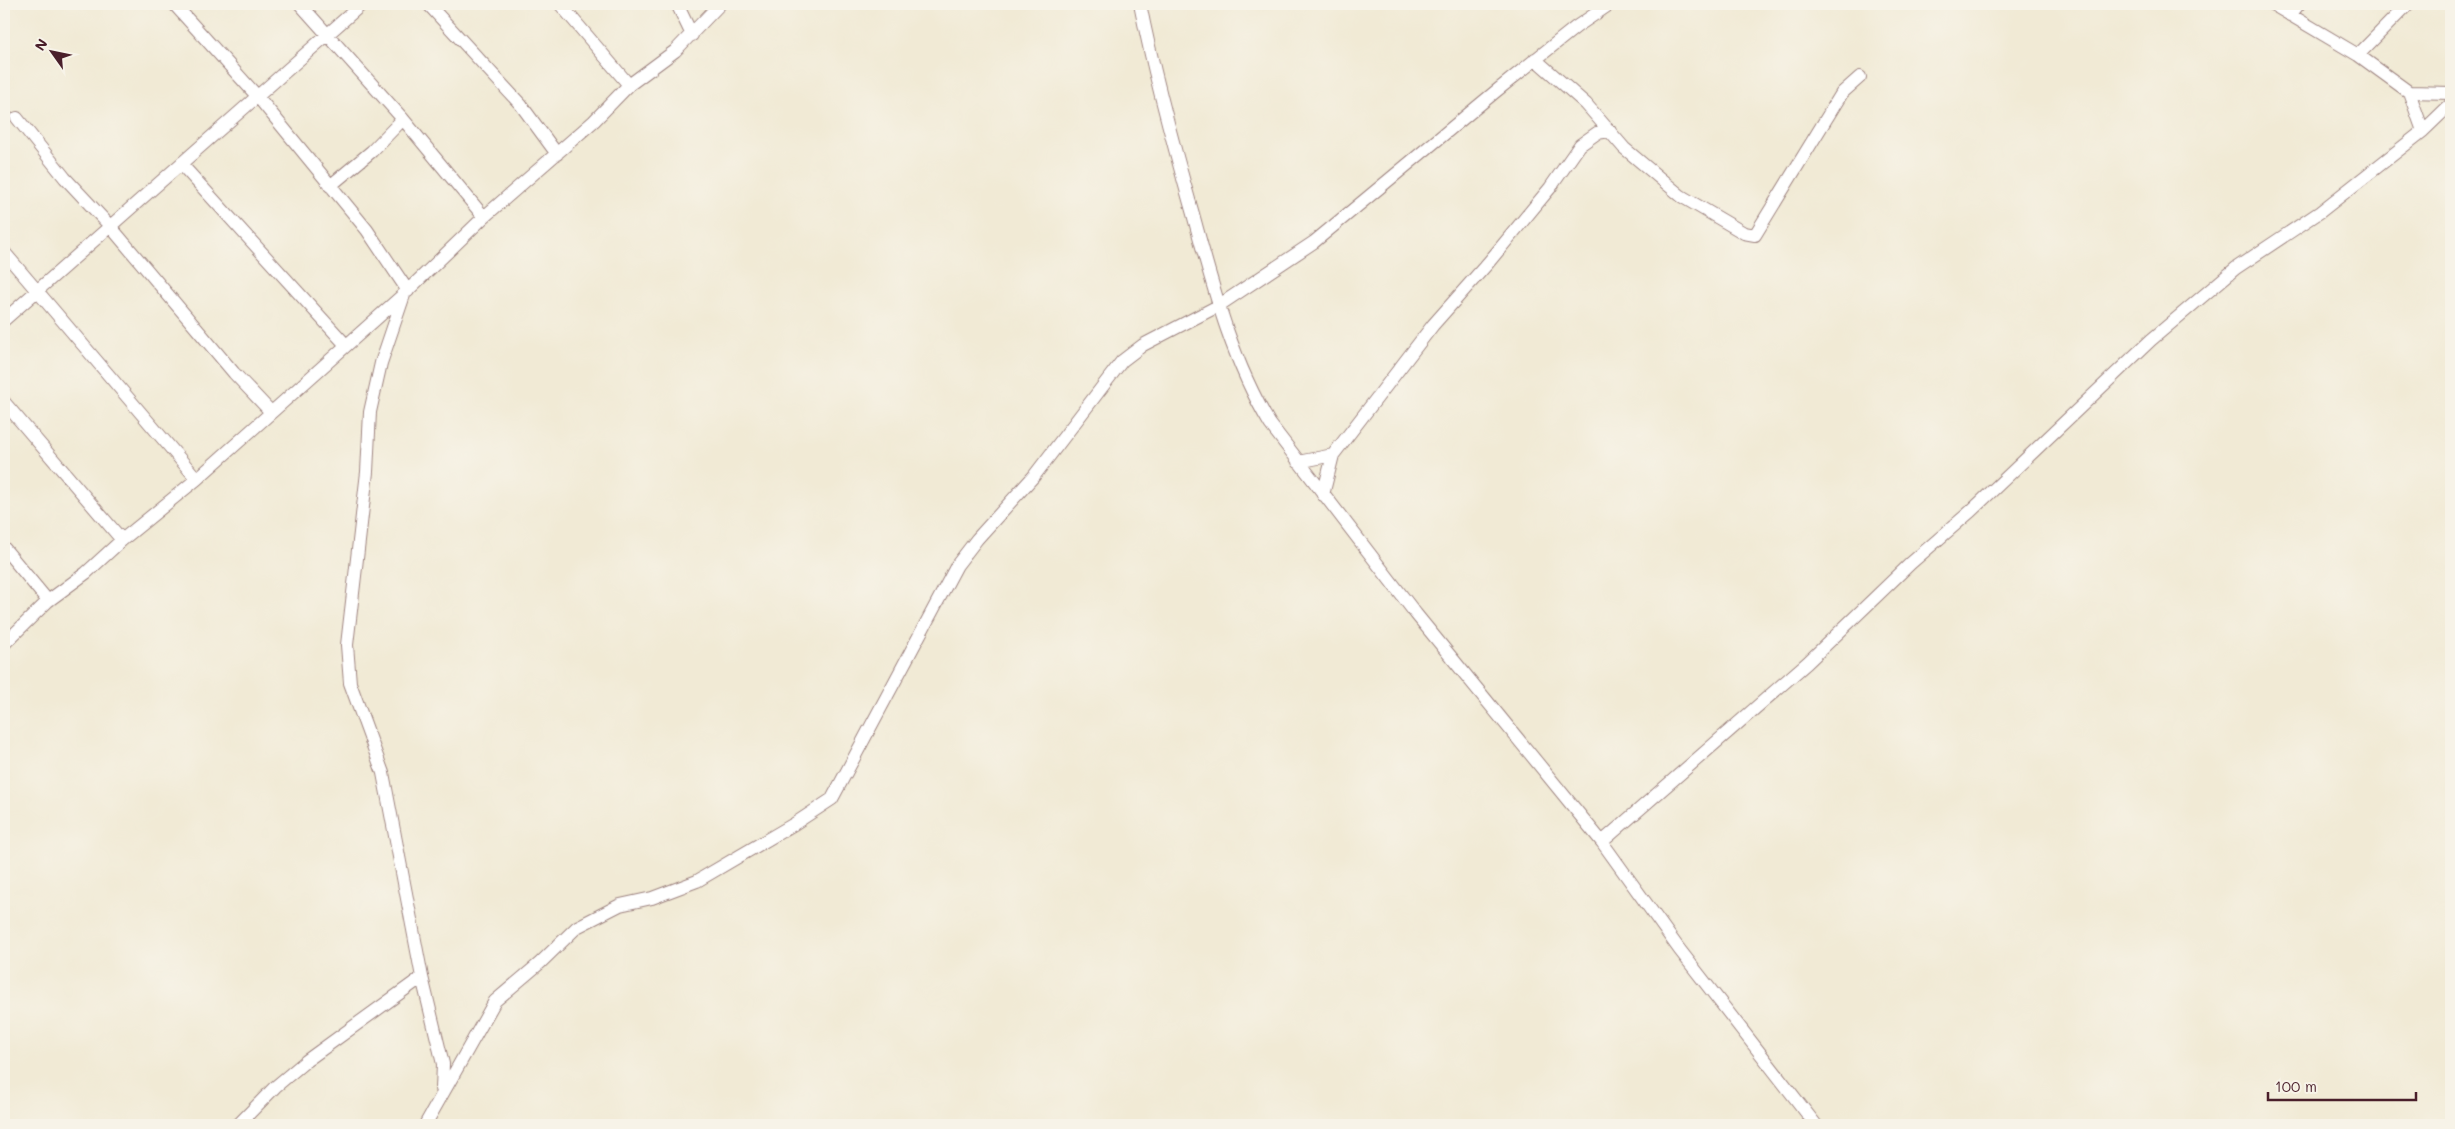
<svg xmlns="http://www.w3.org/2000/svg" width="2455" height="1129" viewBox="0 0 2455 1129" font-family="Mali,sans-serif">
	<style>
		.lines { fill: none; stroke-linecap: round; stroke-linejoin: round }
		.minor-casing { stroke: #9e8480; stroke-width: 14 }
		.minor { stroke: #fff; stroke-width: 12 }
	</style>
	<rect width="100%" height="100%" fill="#f7f3e8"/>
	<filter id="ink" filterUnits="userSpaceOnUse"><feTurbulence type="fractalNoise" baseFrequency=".02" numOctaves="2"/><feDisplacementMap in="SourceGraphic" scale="10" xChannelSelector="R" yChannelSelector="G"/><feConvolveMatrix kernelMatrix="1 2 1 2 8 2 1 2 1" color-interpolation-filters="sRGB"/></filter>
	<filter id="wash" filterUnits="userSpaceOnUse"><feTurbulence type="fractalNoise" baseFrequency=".0096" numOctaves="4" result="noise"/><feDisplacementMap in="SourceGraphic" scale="20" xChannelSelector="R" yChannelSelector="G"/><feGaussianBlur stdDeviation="1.12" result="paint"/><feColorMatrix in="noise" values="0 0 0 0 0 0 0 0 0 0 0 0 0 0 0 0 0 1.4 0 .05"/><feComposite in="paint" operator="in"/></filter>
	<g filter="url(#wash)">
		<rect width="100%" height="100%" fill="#f1ead5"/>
	</g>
	<g filter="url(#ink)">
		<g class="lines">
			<g class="minor-casing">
				<path id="minor" d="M174 4 258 97 367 230 408 291
					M300 4 403 119 484 217
					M428 4 521 105 557 154
					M560 4 629 85
					M677 4 692 35
					M1140 4C1154 75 1173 144 1193 214 1213 287 1231 359 1270 424L1416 614 1602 842 1679 949 1816 1125
					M2272 4 2358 55 2409 92 2451 93
					M2290 15 2299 4
					M2358 55 2408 4
					M1535 59 1586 104 1624 148 1681 196 1744 233 1755 235 1842 93 1860 77
					M2409 92 2423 131
					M17 118 65 178 110 226 234 373 270 411
					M182 165 346 345
					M330 186 372 151 403 119
					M4 252 197 479
					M404 295 381 363 370 412 367 472 347 645 350 683 383 773 422 977 443 1064 442 1089
					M4 320 362 4
					M4 402 122 540
					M1298 462 1333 455 1433 325 1488 263 1550 188 1580 145 1597 133 1610 131
					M1323 495 1333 455
					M4 548 48 601
					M4 644 48 601 86 573 122 540 197 479 404 294 484 217 594 121 629 85 675 51 720 4
					M1602 842 1807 663 1911 563 1971 511 2151 340 2236 268 2320 212 2423 131 2451 104
					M238 1125 275 1087 306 1061 422 977
					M425 1125 495 1001 540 963 577 927 620 905 652 898 697 881 794 824 832 799 957 565 977 539 1034 476 1122 361 1143 345 1218 306 1314 242 1495 92 1576 27 1610 4"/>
			</g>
			<use href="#minor" class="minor"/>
		</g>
	</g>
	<rect width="2455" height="1129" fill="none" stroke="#f7f3e8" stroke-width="20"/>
	<g transform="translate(52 52) rotate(303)" stroke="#f7f3e8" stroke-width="4" paint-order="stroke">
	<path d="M0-4L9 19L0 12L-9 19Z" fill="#4a1f2b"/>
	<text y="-8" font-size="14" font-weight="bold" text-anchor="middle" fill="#4a1f2b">N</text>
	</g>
	<path d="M2268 1092v8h148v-8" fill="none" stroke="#4a1f2b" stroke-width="2.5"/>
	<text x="2275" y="1092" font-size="15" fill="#4a1f2b" stroke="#f7f3e8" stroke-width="4" paint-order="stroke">100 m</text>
</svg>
